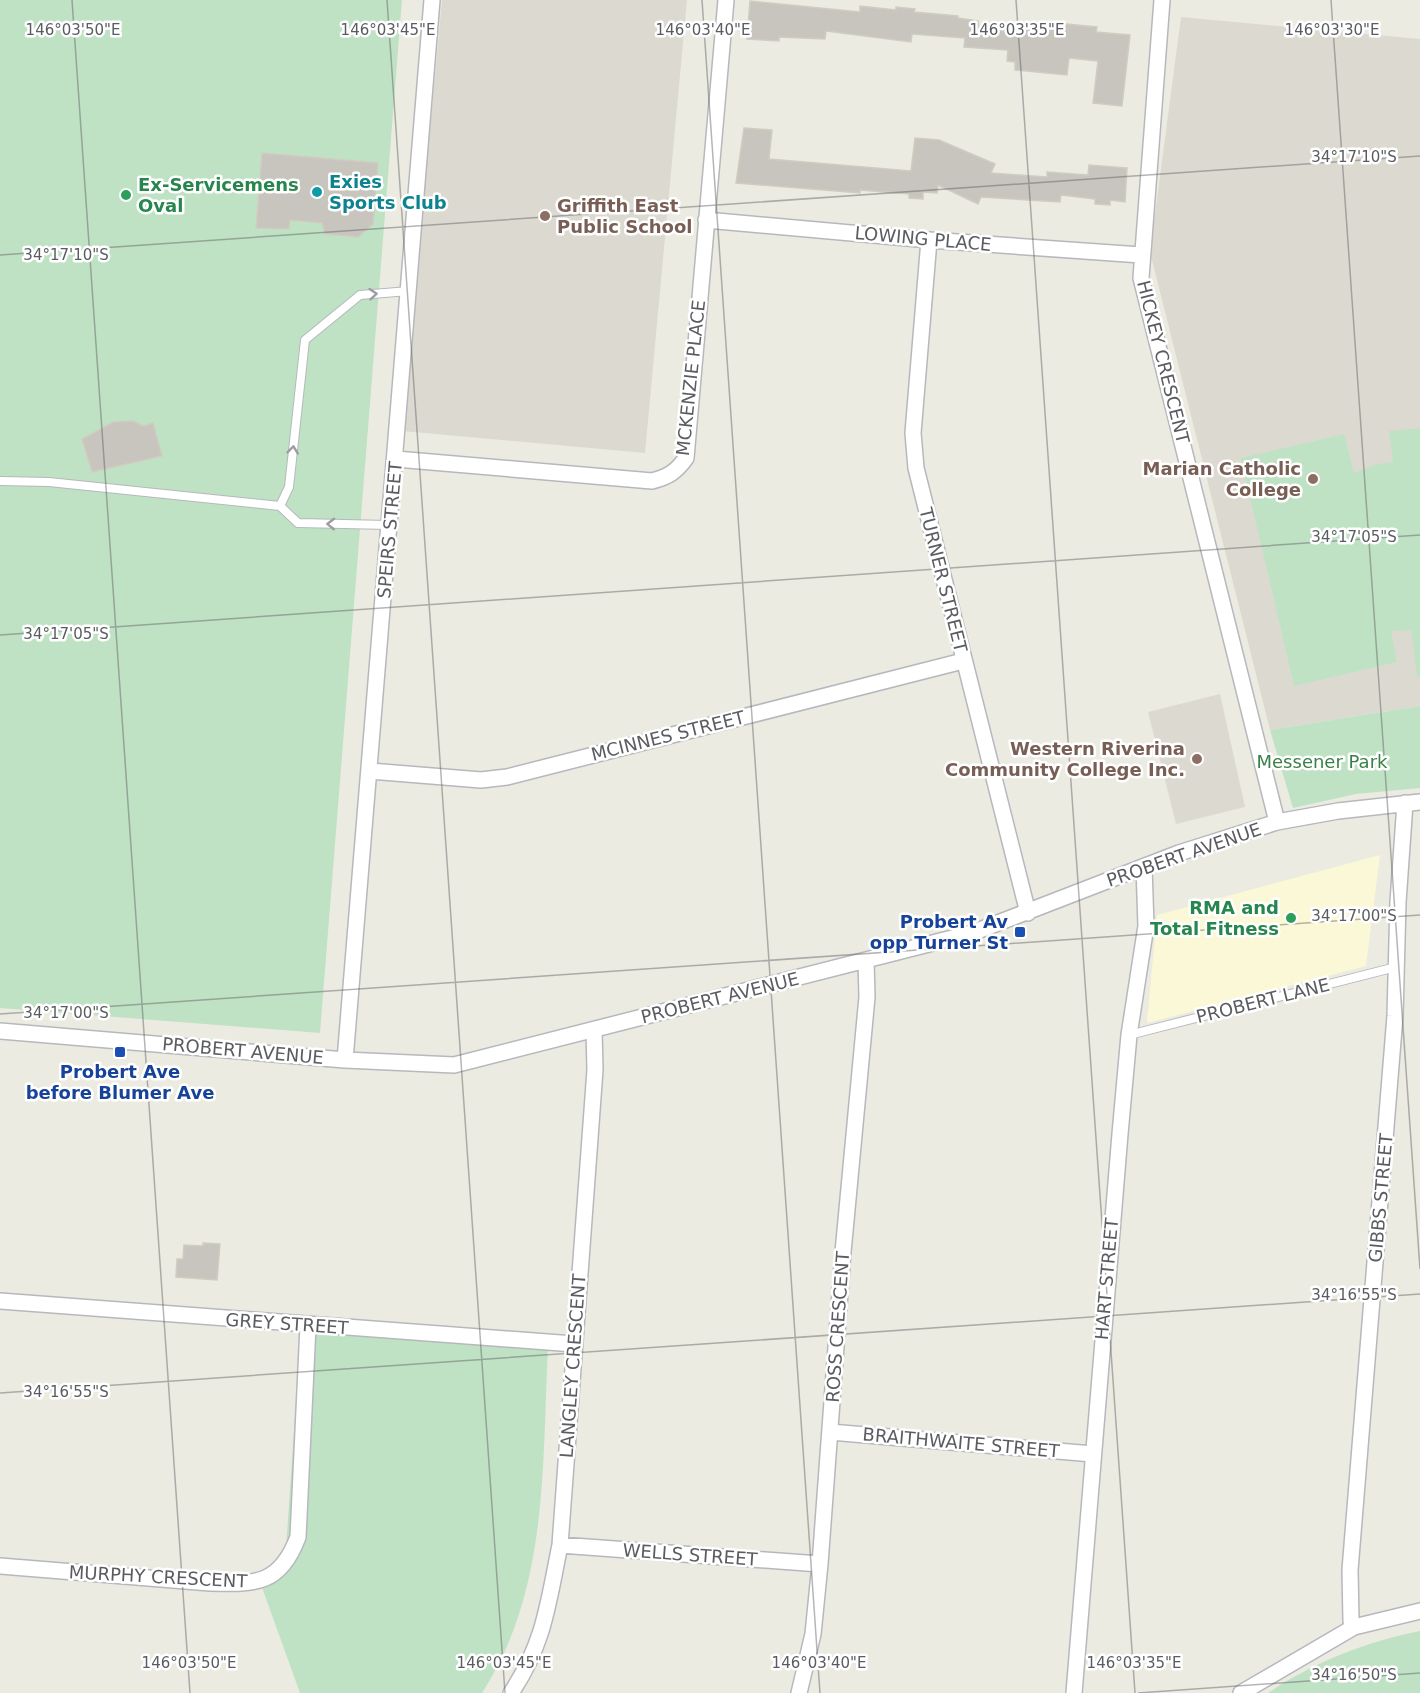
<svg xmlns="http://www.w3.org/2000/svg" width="1420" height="1693" viewBox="0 0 1420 1693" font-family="'DejaVu Sans',sans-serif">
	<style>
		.commercial { fill: #fbf8d7 }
		.education { fill: #dcdad0 }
		.green { fill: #bfe2c4 }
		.building { fill: #c7c5be; stroke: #d0cdc0; stroke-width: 1.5 }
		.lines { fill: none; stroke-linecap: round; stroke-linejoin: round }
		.service-casing { stroke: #b7b8bd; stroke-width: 10 }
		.minor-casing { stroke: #b7b8bd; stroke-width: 18 }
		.service { stroke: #fff; stroke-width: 8 }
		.minor { stroke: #fff; stroke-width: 15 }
		.oneway { stroke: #9c9da0 }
		.ticks { fill: none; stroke: #5a5c61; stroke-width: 1.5; stroke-opacity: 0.45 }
		.culture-dot { fill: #0f9aa8; stroke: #fff; stroke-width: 2 }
		.leisure-dot { fill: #2e9e5b; stroke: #fff; stroke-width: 2 }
		.education-dot { fill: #8d6e63; stroke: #fff; stroke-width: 2 }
		.transit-dot { fill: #1a4fb4; stroke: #fff; stroke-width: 2 }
		.labels { text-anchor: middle; stroke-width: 5; stroke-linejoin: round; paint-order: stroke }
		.culture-label { font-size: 18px; font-weight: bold; fill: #0d838f; stroke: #fff; text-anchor: start }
		.leisure-label { font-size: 18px; font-weight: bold; fill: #27864d; stroke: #fff; text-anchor: start }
		.education-label { font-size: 18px; font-weight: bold; fill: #785e54; stroke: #fff; text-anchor: end }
		.street-label { font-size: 18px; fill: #5a5c61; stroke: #fff }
		.park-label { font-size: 18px; fill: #3a8048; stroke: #fff }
		.transit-label { font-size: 18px; font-weight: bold; fill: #164399; stroke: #fff; text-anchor: end }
		.ticks-label { font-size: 15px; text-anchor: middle; fill: #5a5c61; stroke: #fff; stroke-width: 5; stroke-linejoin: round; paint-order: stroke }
	</style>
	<rect width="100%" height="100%" fill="#ecebe1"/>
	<path class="commercial" d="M1380 855 1366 966 1147 1023 1157 915Z"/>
	<path class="education" d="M442 0H687L645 453 402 431Z
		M1181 17 1420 39V706L1270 730 1150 252Z
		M1220 694 1245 807 1176 824 1148 712Z"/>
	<path class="green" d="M0 0H402L320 1033 0 1008Z
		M1420 428V677H1417L1411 630 1391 631 1397 662 1294 686 1241 458 1344 434 1354 473 1377 464 1393 462 1389 431Z
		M1420 706V788L1356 794 1293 808 1270 730Z
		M301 1325 548 1347C542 1464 549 1590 482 1693H300L260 1582 286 1549Z
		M1420 1631V1693H1268C1312 1663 1368 1641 1420 1631Z"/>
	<path class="building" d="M750 1 860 12V6L896 10V7L915 9 914 12 958 16V18L978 21 979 28 1010 29V24L1056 29 1057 23 1097 27 1096 32 1130 35 1122 106 1093 103 1098 61 1069 58 1067 75 1015 70V62L1007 61 1008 50 964 47 965 38 912 34 911 42 826 31 825 39 779 37V41L747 39Z
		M744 128 772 130 769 159 911 171 915 138 939 140 995 164 991 173 1047 177V172L1088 175 1089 165 1127 168 1125 202 1110 200V205L1095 204V199L1061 195 1060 202 981 197 978 204 938 185 937 193 923 192V199L909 198V194L860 190V193L736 183Z
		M262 153 378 163 373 224 358 237 325 234 322 223 290 220 289 229 256 228Z
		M133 421 143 426 153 423 162 456 92 472 82 439 113 422Z
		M203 1243 220 1244 217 1280 176 1277 177 1259H183L184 1245 203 1246Z"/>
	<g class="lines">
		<g class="service-casing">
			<path id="service" d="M0 481 49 482 280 506 298 523 389 525
				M280 506 289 487 305 340 360 295 409 291
				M1129 1035 1396 967"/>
		</g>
		<g class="minor-casing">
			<path id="minor" d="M1162 0 1141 278 1277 822
				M706 220 929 240 1141 255
				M929 240 913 433 916 468 1028 913
				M396 459 652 481C668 477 676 472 686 458L726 0
				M370 771 481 780 507 777 963 661
				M0 1031 345 1060 454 1065 972 933 1179 853 1277 822 1338 811 1420 802
				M345 1060 432 0
				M0 1301 574 1344
				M830 1432 1093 1454
				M560 1545 820 1564
				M0 1566 210 1583C256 1584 280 1585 298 1537L308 1326
				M1354 1627 1351 1621 1350 1570 1395 1016 1398 902 1405 803
				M511 1693C545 1642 548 1603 560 1545L595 1070 594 1030
				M799 1693 813 1634 820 1564 843 1252 867 997 866 961
				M1074 1693 1120 1134 1129 1035 1146 926 1144 867
				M1241 1693 1354 1627 1420 1611"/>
		</g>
		<use href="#service" class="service"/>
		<use href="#minor" class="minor"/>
	</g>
	<defs><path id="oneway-chevron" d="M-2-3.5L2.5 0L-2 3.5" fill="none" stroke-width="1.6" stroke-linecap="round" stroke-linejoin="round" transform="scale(1.5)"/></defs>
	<g class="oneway">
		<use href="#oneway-chevron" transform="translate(373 294) rotate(-5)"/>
		<use href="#oneway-chevron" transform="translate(293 450) rotate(-84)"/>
		<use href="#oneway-chevron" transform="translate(331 524) rotate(-179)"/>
	</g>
	<path class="ticks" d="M72 0 190 1693M387 0 505 1693M702 0 820 1693M1016 0 1135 1693M1331 0 1420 1269M0 255 1420 156M0 635 1420 535M0 1014 1420 915M0 1393 1420 1294M1138 1693 1420 1673"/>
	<circle class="culture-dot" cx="317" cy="192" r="6"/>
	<g class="leisure-dot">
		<circle cx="126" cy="195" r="6"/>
		<circle cx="1291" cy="918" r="6"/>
	</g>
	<g class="education-dot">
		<circle cx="545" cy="216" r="6"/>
		<circle cx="1313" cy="479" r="6"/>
		<circle cx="1197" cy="759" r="6"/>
	</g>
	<g class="transit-dot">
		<rect x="1014" y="926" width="12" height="12" rx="3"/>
		<rect x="114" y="1046" width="12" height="12" rx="3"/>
	</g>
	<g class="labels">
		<g class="culture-label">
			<text x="329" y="188">Exies<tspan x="329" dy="21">Sports Club</tspan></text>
		</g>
		<g class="leisure-label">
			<text x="138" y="191">Ex-Servicemens<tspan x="138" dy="21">Oval</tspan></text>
			<text x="1279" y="914" text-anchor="end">RMA and<tspan x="1279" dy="21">Total Fitness</tspan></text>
		</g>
		<g class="education-label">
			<text x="557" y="212" text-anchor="start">Griffith East<tspan x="557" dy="21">Public School</tspan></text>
			<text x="1301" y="475">Marian Catholic<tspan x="1301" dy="21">College</tspan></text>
			<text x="1185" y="755">Western Riverina<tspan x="1185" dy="21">Community College Inc.</tspan></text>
		</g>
		<g class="street-label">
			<text transform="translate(923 239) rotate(5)" y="6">LOWING PLACE</text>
			<text transform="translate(1163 362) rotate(76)" y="6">HICKEY CRESCENT</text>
			<text transform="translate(691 378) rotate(-84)" y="6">MCKENZIE PLACE</text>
			<text transform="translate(390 530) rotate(-85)" y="6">SPEIRS STREET</text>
			<text transform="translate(943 580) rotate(76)" y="6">TURNER STREET</text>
			<text transform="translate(668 736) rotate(-14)" y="6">MCINNES STREET</text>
			<text transform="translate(1184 855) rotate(-19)" y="6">PROBERT AVENUE</text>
			<text transform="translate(720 998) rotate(-14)" y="6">PROBERT AVENUE</text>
			<text transform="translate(1263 1001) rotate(-14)" y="6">PROBERT LANE</text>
			<text transform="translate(243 1051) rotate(5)" y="6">PROBERT AVENUE</text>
			<text transform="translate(1381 1198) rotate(-85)" y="6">GIBBS STREET</text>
			<text transform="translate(1107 1279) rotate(-85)" y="6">HART STREET</text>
			<text transform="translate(287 1324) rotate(4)" y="6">GREY STREET</text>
			<text transform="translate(838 1327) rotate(-86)" y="6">ROSS CRESCENT</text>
			<text transform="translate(573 1366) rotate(-86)" y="6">LANGLEY CRESCENT</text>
			<text transform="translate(961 1443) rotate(5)" y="6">BRAITHWAITE STREET</text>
			<text transform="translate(690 1555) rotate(4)" y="6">WELLS STREET</text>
			<text transform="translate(158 1577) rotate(3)" y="6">MURPHY CRESCENT</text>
		</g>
		<g class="park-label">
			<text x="1322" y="768">Messener Park</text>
		</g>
		<g class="transit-label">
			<text x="1008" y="928">Probert Av<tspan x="1008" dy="21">opp Turner St</tspan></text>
			<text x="120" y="1078" text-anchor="middle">Probert Ave<tspan x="120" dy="21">before Blumer Ave</tspan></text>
		</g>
	</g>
	<g class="ticks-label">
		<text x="73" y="35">146°03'50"E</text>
		<text x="388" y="35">146°03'45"E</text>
		<text x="703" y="35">146°03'40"E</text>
		<text x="1017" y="35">146°03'35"E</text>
		<text x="1332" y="35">146°03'30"E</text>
		<text x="1354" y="162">34°17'10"S</text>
		<text x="66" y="260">34°17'10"S</text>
		<text x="1354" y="542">34°17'05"S</text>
		<text x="66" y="639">34°17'05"S</text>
		<text x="1354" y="921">34°17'00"S</text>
		<text x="66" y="1018">34°17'00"S</text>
		<text x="1354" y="1300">34°16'55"S</text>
		<text x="66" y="1397">34°16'55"S</text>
		<text x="189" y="1668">146°03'50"E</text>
		<text x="504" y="1668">146°03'45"E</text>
		<text x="819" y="1668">146°03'40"E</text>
		<text x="1134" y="1668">146°03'35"E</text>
		<text x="1354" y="1680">34°16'50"S</text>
	</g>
</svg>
